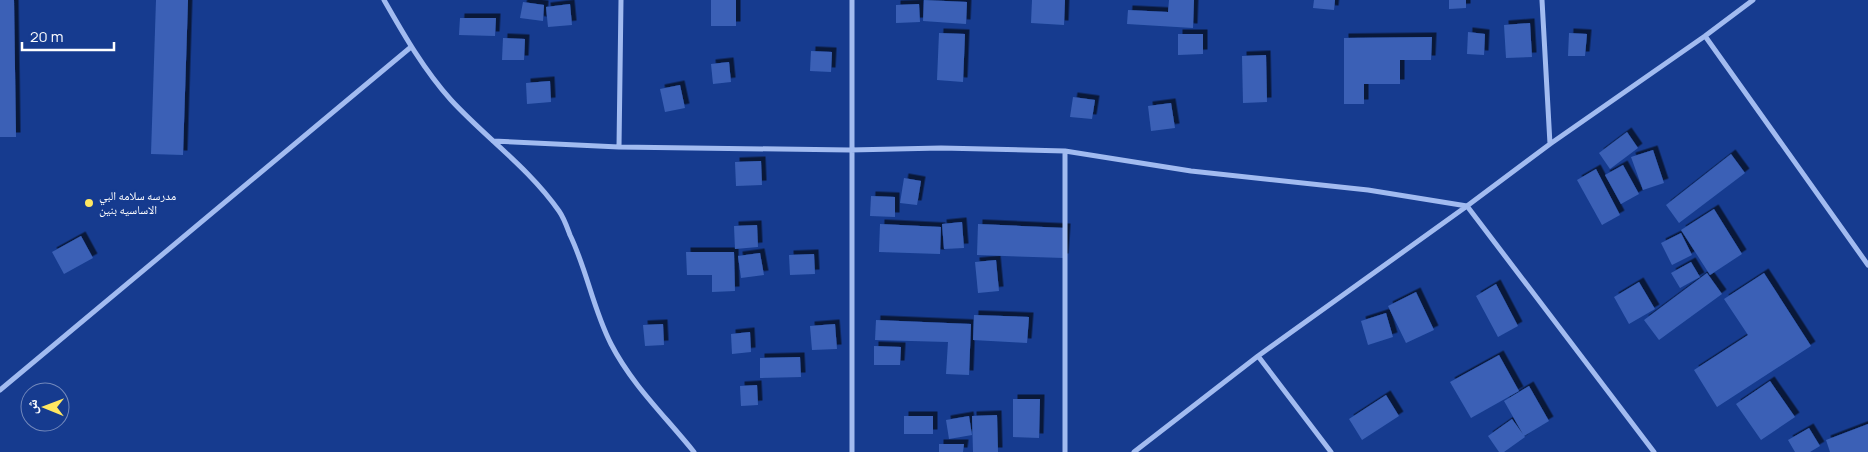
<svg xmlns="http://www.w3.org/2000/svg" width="1868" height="452" viewBox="0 0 1868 452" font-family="Manrope,'Noto Naskh Arabic',sans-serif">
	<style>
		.building { fill: #3a61b6; filter: url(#shadow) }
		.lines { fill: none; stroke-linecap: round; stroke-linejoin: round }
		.street { stroke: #a2bbf0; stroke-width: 5 }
		.poi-dot { fill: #ffe761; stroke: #163b8f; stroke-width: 2 }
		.labels { text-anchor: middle; stroke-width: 5; stroke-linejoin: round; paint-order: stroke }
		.poi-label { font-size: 12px; fill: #fff; stroke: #163b8f; text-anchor: start }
	</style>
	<defs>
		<filter id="shadow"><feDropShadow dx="4.5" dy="-4.5" stdDeviation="0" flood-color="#0009"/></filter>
	</defs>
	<rect width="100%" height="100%" fill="#163b8f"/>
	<path class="building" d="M0 0H14L16 137H0Z
		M156 0H188L183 155 151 154Z
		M711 0H736V26H711Z
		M924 0 967 2 966 24 923 21Z
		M1032 0H1065L1064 25 1031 23Z
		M1169 0H1194L1193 28 1127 24 1128 10 1168 12Z
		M1314 0H1335L1334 10 1313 8Z
		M1449 0H1466V8L1449 9Z
		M523 2 544 5 543 21 520 18Z
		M570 4 572 25 548 27 546 7Z
		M919 4 920 22 896 23V5Z
		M460 18H496L495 36 459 35Z
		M1530 23 1532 57 1506 58 1504 25Z
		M1468 32 1485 34 1484 55 1467 54Z
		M939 33 965 34 963 82 937 80Z
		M1569 33 1587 34 1585 56H1568Z
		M1178 34H1203V54L1178 55Z
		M1432 37 1431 60H1400V84H1364V104H1344V38Z
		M503 38 525 39 524 60H502Z
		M811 51 832 52 831 72 810 71Z
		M1266 55 1267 102 1243 103 1242 56Z
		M729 62 731 82 713 84 711 64Z
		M550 81 551 102 527 104 526 83Z
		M680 85 685 108 665 112 660 89Z
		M1073 97 1095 100 1092 119 1070 117Z
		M1171 103 1175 128 1151 131 1148 106Z
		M1627 132 1638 148 1610 169 1599 153Z
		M1653 150 1664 183 1643 190 1631 157Z
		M1731 154 1745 173 1679 223 1666 205Z
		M761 161 762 185 736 186 735 162Z
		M1623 165 1639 194 1621 204 1605 175Z
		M1596 169 1620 215 1602 225 1577 180Z
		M904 178 921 181 917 205 900 203Z
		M871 196 895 197V217L870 216Z
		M1714 209 1742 254 1710 275 1681 230Z
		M962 222 964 248 944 249 942 224Z
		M880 224 941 227 940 254 879 252Z
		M978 224 1066 228 1064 258 977 255Z
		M757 225 758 247 735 249 734 226Z
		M1681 233 1692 255 1672 265 1661 243Z
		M81 236 93 258 64 274 52 252Z
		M686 252H734L735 291 712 292V275H687Z
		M760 253 764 275 741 278 738 256Z
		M814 254 815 274 790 275 789 255Z
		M996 260 999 291 978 293 975 262Z
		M1691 262 1700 277 1680 288 1671 273Z
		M1707 273 1722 294 1659 340 1644 320Z
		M1764 273 1811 346 1717 407 1694 370 1748 335 1724 299Z
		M1639 282 1655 309 1629 324 1614 297Z
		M1496 284 1518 326 1498 337 1476 296Z
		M1416 292 1434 330 1406 343 1388 306Z
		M1386 313 1393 337 1368 345 1361 321Z
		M974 315 1029 317 1027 343 973 340Z
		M876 320 971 324 969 375 946 374 948 342 875 340Z
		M663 324 664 345 645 346 643 325Z
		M835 324 837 349 812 350 810 326Z
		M750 332 751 352 732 354 731 334Z
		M874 346 901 347 900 365H874Z
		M1499 355 1519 391 1471 418 1450 382Z
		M800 357 801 377 760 378V358Z
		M1770 381 1795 417 1761 440 1736 404Z
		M757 385 758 405 741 406 740 386Z
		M1529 386 1549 421 1524 436 1504 401Z
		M1386 395 1399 416 1362 440 1349 419Z
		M1013 399H1040L1039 438 1013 437Z
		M997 415 998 452H973L972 416Z
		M904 416H933V434H904Z
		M969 416 972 435 949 439 946 420Z
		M1512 419 1525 437 1504 452H1499L1488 436Z
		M1868 424V452H1830L1826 440Z
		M1809 428 1820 446 1810 452H1795L1788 440Z
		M939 444H964L963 452H939Z"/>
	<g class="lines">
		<path class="street" d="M384 0C404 35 424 70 451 100 486 138 529 168 559 211 564 218 567 227 570 235 587 270 593 309 611 344 632 385 666 417 694 452
			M1542 0 1550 144
			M1705 36 1868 265
			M493 141 619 147 850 150 941 148 1065 151 1191 171 1368 190 1467 206 1654 452
			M619 147 621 0
			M1065 151V452
			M1258 356 1331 452
			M0 390 411 47
			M852 452V0
			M1134 452 1258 356 1467 206 1550 144 1705 36 1753 0"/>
	</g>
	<circle class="poi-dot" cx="89" cy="203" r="5"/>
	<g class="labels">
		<g class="poi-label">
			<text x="99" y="200">مدرسه سلامه البي<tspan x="99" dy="14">الاساسيه بنين</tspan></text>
		</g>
	</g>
	<g transform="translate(45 407) rotate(271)"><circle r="24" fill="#163b8f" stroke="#7389bc"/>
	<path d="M0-4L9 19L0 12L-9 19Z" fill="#ffe761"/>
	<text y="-8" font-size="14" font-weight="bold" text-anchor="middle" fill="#ffffff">ش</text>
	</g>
	<path d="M22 42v8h92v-8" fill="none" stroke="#ffffff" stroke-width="2.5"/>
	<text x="30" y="42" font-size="15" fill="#ffffff" stroke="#163b8f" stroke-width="4" paint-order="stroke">20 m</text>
</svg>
